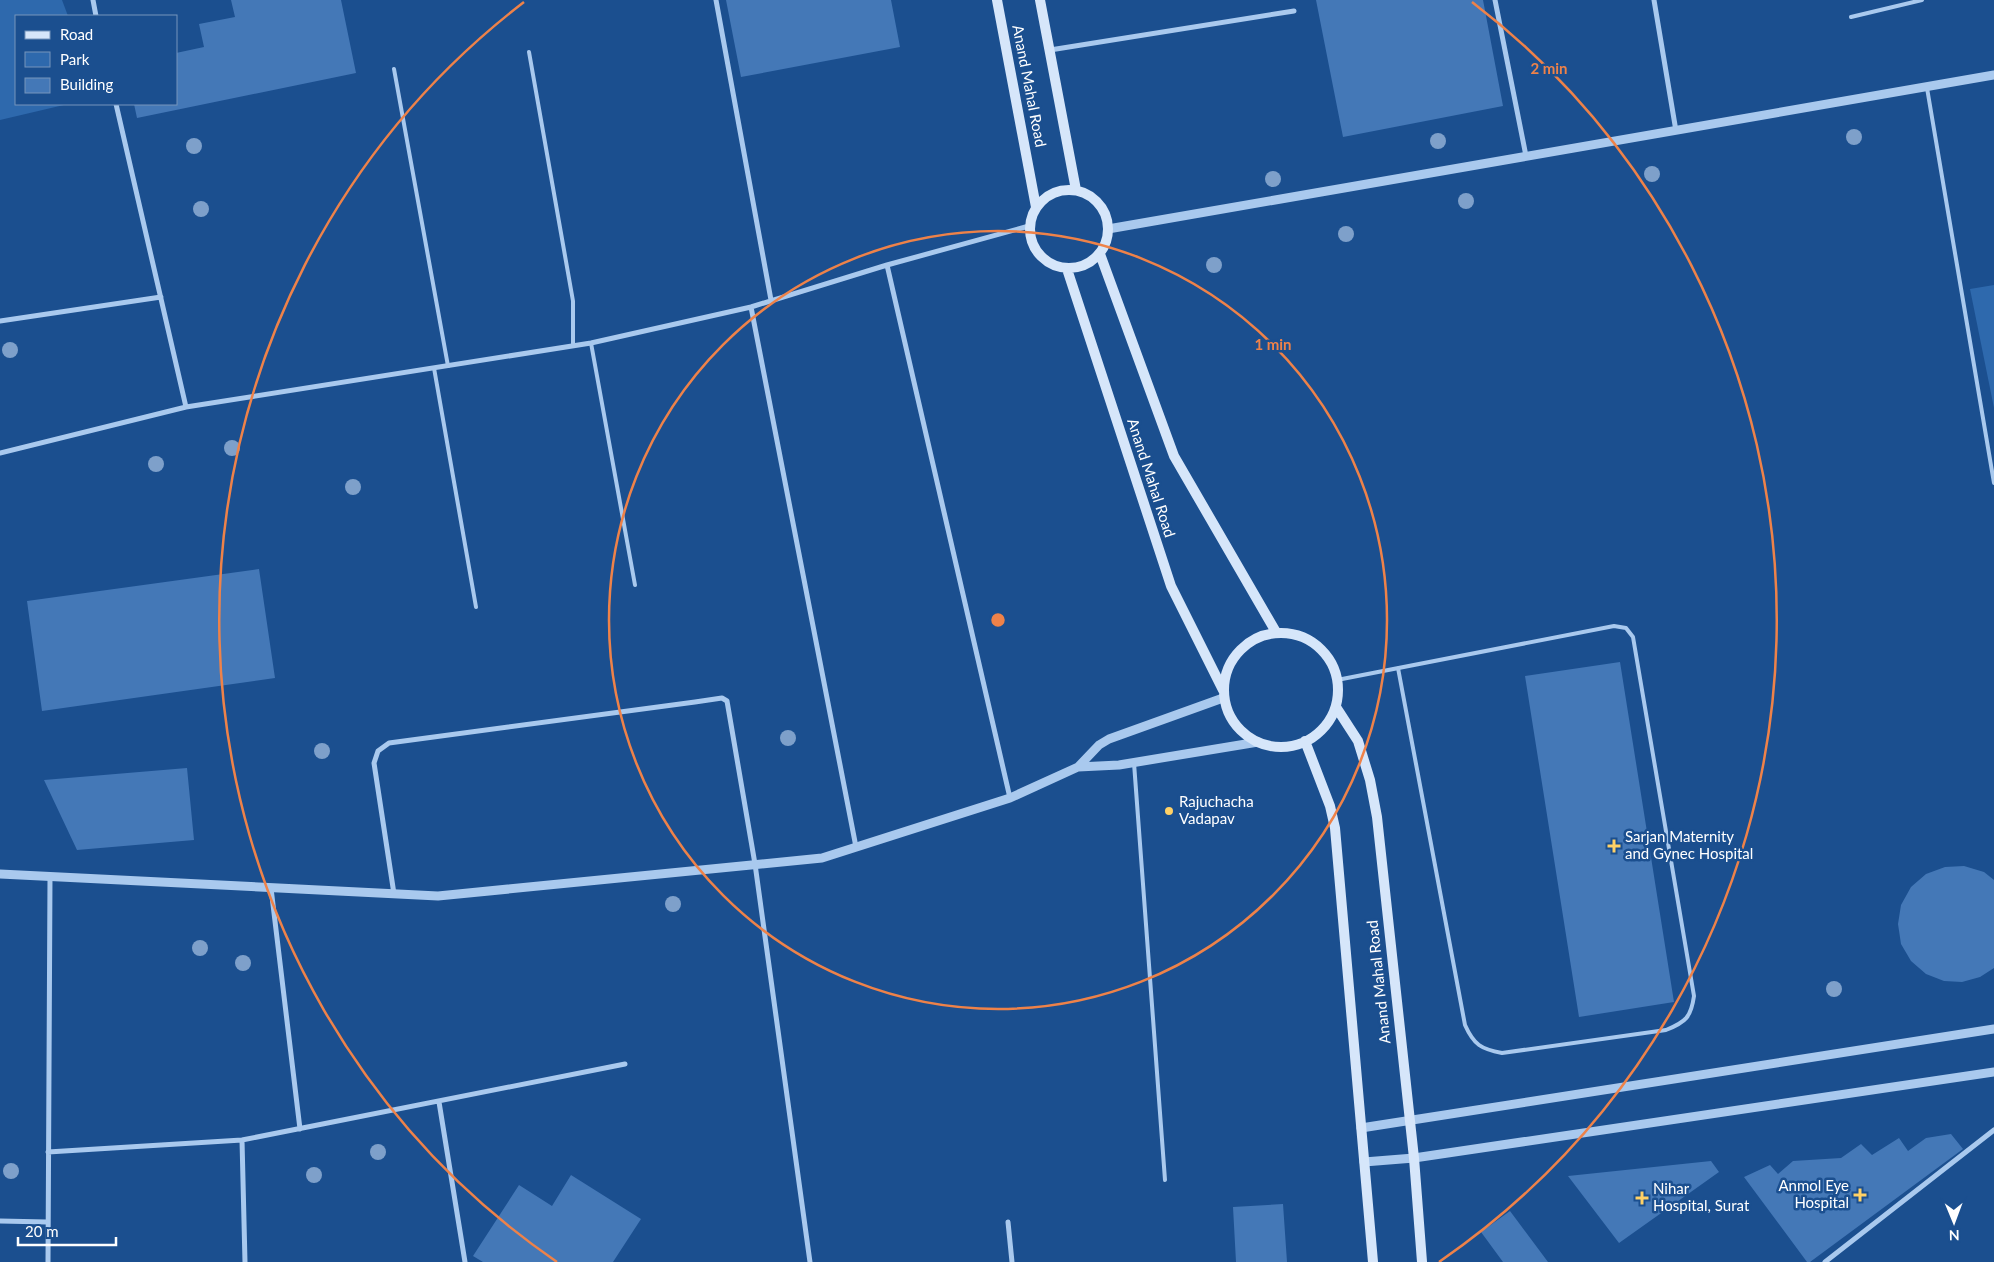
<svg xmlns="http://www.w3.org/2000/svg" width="1994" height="1262" viewBox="0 0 1994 1262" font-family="Lato,sans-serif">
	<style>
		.green { fill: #2e69ad }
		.building { fill: #4478b7 }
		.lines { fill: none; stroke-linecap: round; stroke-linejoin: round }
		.service { stroke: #a9c9ee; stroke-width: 4 }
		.minor { stroke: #a9c9ee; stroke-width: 5 }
		.tertiary { stroke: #a9c9ee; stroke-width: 9 }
		.secondary { stroke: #d6e6fa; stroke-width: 10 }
		.tree { fill: #7ea0ca }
		.ring { fill: none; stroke: #ee8249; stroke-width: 2.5 }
		.poi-dot { fill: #ffd166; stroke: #1b4f8f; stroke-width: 2 }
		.labels { text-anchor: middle; stroke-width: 5; stroke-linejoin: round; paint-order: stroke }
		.street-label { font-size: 15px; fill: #fff; stroke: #1b4f8f }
		.poi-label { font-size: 15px; fill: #fff; stroke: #1b4f8f; text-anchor: start }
		.centre { fill: #ee8249; stroke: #1b4f8f; stroke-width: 2.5 }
		.ring-label { font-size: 15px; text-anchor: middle; font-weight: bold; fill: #ee8249; stroke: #1b4f8f; stroke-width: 5; stroke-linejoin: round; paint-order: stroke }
	</style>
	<rect width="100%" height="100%" fill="#1b4f8f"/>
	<path class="green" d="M0 0H62L68 16H16V104H68L0 120Z
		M1994 285V408L1970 289Z"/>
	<path class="building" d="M231 0H341L356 73 137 118 134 104H176V53L204 47 199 24 235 17Z
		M726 0H891L900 47 741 77Z
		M1316 0H1483L1503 106 1343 137Z
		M259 569 275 678 42 711 27 601Z
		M1620 662 1674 1002 1579 1017 1525 676Z
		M187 768 194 840 77 850 44 780Z
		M1964 866 1984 872 1994 880V968L1980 977 1962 982 1944 981 1926 974 1911 961 1901 944 1898 924 1901 905 1911 887 1926 874 1945 867Z
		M1951 1134 1963 1149 1810 1262H1807L1744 1177 1770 1165 1778 1174 1793 1161 1841 1158 1861 1144 1872 1155 1899 1138 1908 1151 1926 1138Z
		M1711 1161 1719 1172 1619 1243 1568 1176Z
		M571 1175 641 1219 613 1262H483L473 1256 519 1185 552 1206Z
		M1283 1204 1287 1262H1236L1233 1207Z
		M1510 1211 1548 1262H1503L1481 1232Z"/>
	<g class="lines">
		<path class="service" d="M1851 17 1922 0
			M529 52 573 301V346
			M394 69 448 366
			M1927 88 1994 483
			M591 343 635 585
			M434 368 476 607
			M1337 680 1614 626 1626 628 1633 637 1694 996C1691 1017 1686 1022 1666 1030L1502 1053C1481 1049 1474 1045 1465 1025L1398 668
			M1134 763 1165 1180"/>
		<path class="minor" d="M93 0 96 16
			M716 0 771 300
			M1495 0 1526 156
			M1654 0 1676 131
			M1050 50 1294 11
			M116 104 186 407 591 343 751 307 887 265 1029 226
			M887 265 1010 798
			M751 307 856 847
			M0 321 161 297
			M0 453 186 407
			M271 888 300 1129
			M394 894 374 763 378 751 389 743 695 702 722 698 727 701 755 864 810 1262
			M439 1102 465 1262
			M242 1140 245 1262
			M48 1152 242 1140 625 1064
			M0 1221 47 1222
			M1008 1222 1012 1262
			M48 1262 50 877
			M1825 1262 1994 1130"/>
		<path class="tertiary" d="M1108 229 1994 75
			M1078 767 1119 765 1258 742
			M0 874 438 896 822 858 1010 798 1078 767 1099 745 1109 739 1223 698
			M1361 1128 1994 1029
			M1364 1162 1414 1158 1994 1072"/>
		<path class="secondary" d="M997 0 1036 207
			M1040 0 1076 190
			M1030 229a39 39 0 1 1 78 0a39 39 0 1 1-78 0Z
			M1100 254 1174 456 1276 632
			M1067 269 1171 586 1223 690
			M1224 690a57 57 0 1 1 114 0a57 57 0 1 1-114 0Z
			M1336 707 1358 741 1370 780 1377 817 1414 1158 1422 1262
			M1305 741 1330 806 1335 828 1373 1262"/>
	</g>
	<g class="tree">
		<circle cx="1854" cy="137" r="8"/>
		<circle cx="1438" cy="141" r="8"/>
		<circle cx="194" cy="146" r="8"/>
		<circle cx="1652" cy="174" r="8"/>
		<circle cx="1273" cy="179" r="8"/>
		<circle cx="1466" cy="201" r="8"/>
		<circle cx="201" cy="209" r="8"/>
		<circle cx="1346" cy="234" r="8"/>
		<circle cx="1214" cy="265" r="8"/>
		<circle cx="10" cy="350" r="8"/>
		<circle cx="232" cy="448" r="8"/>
		<circle cx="156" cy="464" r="8"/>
		<circle cx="353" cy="487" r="8"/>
		<circle cx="788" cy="738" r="8"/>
		<circle cx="322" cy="751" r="8"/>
		<circle cx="673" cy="904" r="8"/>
		<circle cx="200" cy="948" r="8"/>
		<circle cx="243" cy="963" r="8"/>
		<circle cx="1834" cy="989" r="8"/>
		<circle cx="378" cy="1152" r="8"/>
		<circle cx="11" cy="1171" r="8"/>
		<circle cx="314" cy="1175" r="8"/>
	</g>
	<g class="ring">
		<circle cx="998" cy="620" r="389"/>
		<path d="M557 1262A779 779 0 0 1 524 2M1472 2A779 779 0 0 1 1439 1262"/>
	</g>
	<g class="poi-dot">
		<circle cx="1169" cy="811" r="5"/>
		<path d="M1611.5 838.5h5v5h5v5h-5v5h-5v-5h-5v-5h5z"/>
		<path d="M1857.5 1187.5h5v5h5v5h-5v5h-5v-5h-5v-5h5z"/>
		<path d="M1639.5 1190.5h5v5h5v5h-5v5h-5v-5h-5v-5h5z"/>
	</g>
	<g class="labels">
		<g class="street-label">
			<text transform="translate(1029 86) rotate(79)" y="5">Anand Mahal Road</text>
			<text transform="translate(1151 478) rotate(72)" y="5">Anand Mahal Road</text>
			<text transform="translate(1379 982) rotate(-96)" y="5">Anand Mahal Road</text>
		</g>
		<g class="poi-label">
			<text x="1179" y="807">Rajuchacha<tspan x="1179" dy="17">Vadapav</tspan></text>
			<text x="1625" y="842">Sarjan Maternity<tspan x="1625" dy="17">and Gynec Hospital</tspan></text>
			<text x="1849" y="1191" text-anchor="end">Anmol Eye<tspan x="1849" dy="17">Hospital</tspan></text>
			<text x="1653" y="1194">Nihar<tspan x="1653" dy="17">Hospital, Surat</tspan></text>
		</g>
	</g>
	<circle cx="998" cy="620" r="8" class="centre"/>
	<g class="ring-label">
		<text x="1549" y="74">2 min</text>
		<text x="1273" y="350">1 min</text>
	</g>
	<rect x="15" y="15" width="162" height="90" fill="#1b4f8f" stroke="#7695bc"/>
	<rect x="25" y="31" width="25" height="8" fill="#d6e6fa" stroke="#7695bc"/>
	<text x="60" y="40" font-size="15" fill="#ffffff">Road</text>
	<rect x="25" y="52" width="25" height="15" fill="#2e69ad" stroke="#7695bc"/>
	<text x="60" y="65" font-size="15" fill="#ffffff">Park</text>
	<rect x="25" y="78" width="25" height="15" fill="#4478b7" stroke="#7695bc"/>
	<text x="60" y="90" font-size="15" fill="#ffffff">Building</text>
	<g transform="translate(1954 1222) rotate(179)" stroke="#1b4f8f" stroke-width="4" paint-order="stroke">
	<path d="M0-4L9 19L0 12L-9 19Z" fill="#ffffff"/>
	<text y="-8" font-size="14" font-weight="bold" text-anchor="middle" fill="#ffffff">N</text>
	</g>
	<path d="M18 1237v8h98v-8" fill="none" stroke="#ffffff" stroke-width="2.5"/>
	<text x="25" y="1237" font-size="15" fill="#ffffff" stroke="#1b4f8f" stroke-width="4" paint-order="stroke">20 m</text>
</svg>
